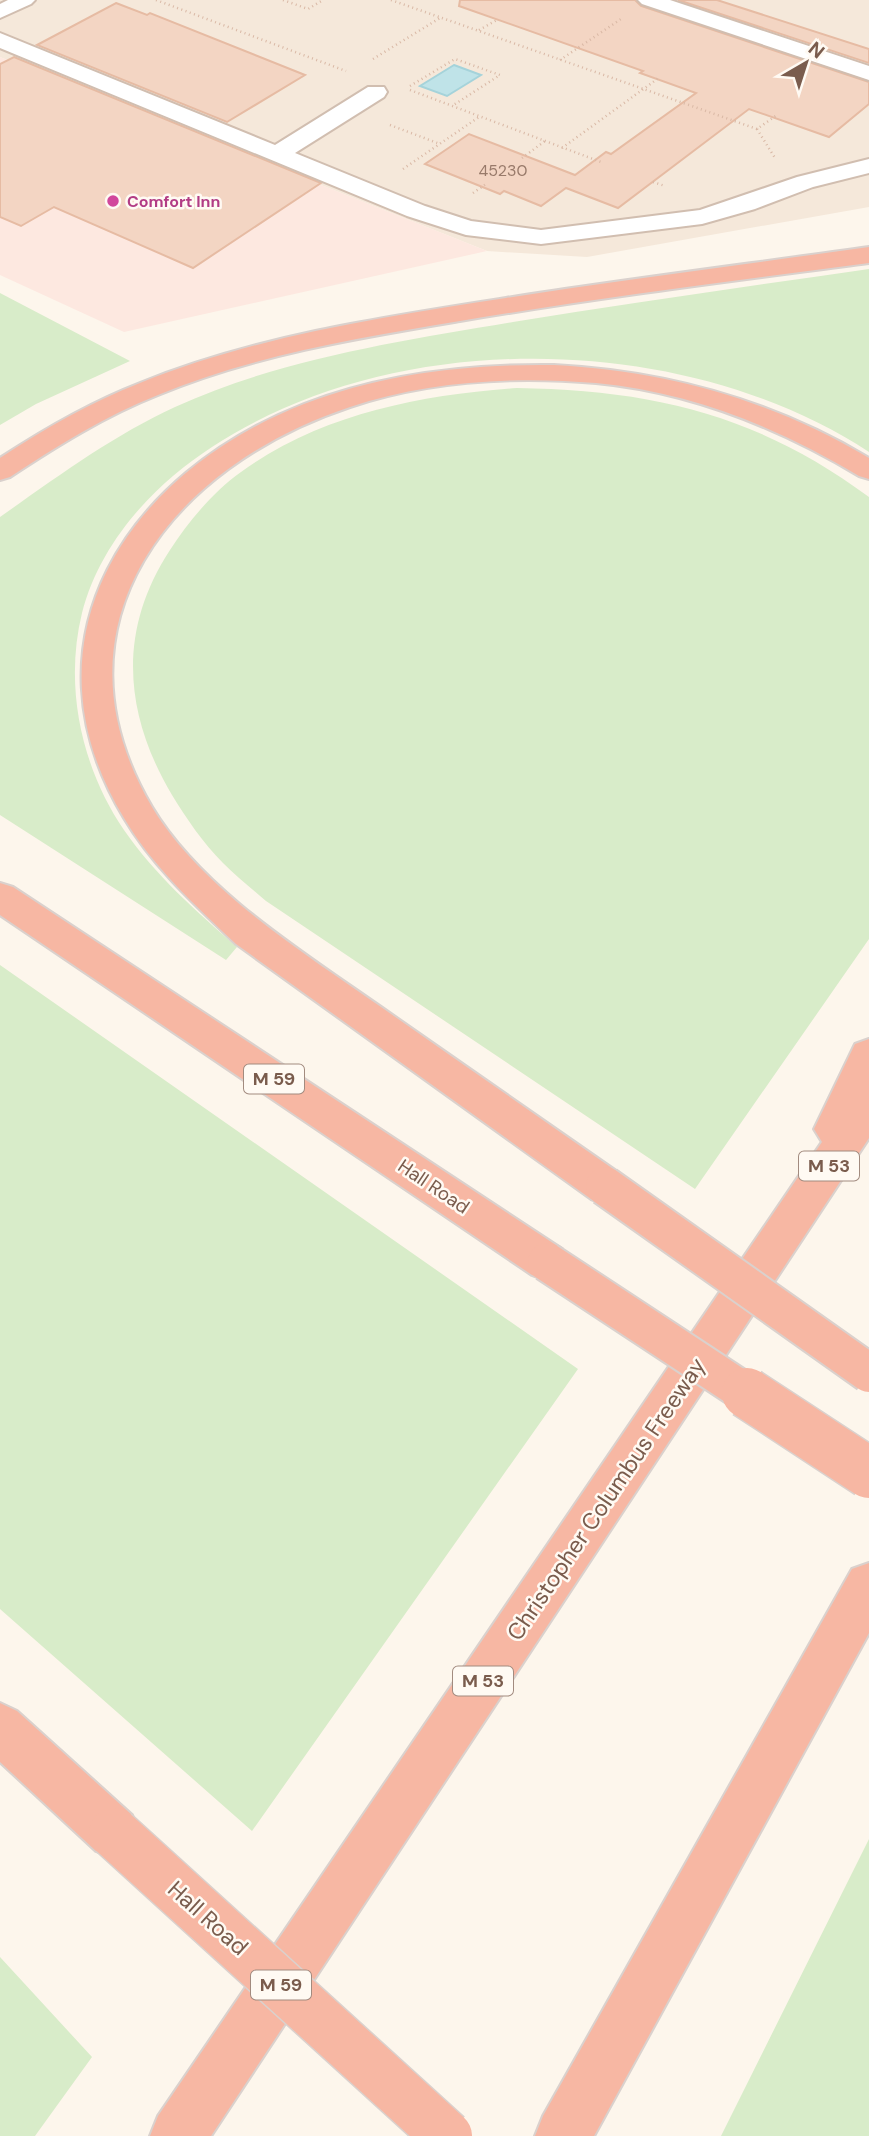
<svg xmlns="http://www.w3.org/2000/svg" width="869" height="2136" viewBox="0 0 869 2136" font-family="'DM Sans',sans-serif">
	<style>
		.residential { fill: #f5e8da }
		.commercial { fill: #fde8e0 }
		.green { fill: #d8ecc9 }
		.water { fill: #bfe3e8; stroke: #a5d3da; stroke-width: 2 }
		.building { fill: #f3d5c3; stroke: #e6bba3; stroke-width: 2 }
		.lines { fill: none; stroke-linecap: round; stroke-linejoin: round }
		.minor-casing { stroke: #d1beb0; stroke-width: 4 }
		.highway-casing { stroke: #dad1cd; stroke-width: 4 }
		.path { stroke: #d9b8a5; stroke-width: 2.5; stroke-dasharray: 1 3.5; stroke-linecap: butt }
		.minor { fill: #fff; fill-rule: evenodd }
		.highway { fill: #f7b7a3; fill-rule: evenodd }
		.highway-bridge-far1-casing { stroke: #dad1cd; stroke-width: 42; stroke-linecap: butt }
		.highway-bridge-casing { stroke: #dad1cd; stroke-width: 53; stroke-linecap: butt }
		.highway-bridge-far1 { stroke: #f7b7a3; stroke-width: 38 }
		.highway-bridge { stroke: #f7b7a3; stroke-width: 50 }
		.hotel-dot { fill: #d1479c; stroke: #fffaf3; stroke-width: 2.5 }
		.labels { text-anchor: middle; stroke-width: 5; stroke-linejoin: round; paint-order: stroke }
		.number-label { font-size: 16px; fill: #987a6a }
		.far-hotel-label { font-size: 16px; font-weight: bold; fill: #b23c85; stroke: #fffaf3; text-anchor: start }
		.shield { fill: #fffaf3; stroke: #a28b7f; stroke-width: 2 }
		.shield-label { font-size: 18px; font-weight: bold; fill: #7a5c4d }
		.street-label { font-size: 19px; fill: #7a5c4d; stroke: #fffaf3 }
		.near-street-label { font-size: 23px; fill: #7a5c4d; stroke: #fffaf3 }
	</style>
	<rect width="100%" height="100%" fill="#fdf6ec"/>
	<path class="residential" d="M0 0H869V207L587 257 487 251 0 57Z"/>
	<path class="commercial" d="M0 57 487 251 124 332 0 275Z"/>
	<path class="green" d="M869 269V452C685 331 396 326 212 447 153 485 100 543 82 613 64 686 81 767 124 830 155 875 196 911 237 947L226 960 0 815V517C57 477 112 436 175 407 280 359 400 341 513 322 631 303 750 286 869 269Z
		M0 293 130 361 36 404 0 425Z
		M517 388C653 390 758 415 869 497V939L695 1189 266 901C252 889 236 876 223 863 203 843 186 818 172 795 124 714 117 631 170 550 188 522 213 492 241 472 321 414 420 395 517 388Z
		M0 965 578 1369 252 1831 0 1609Z
		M869 1839V2136H721Z
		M0 1957 92 2057 35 2136H0Z"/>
	<path class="water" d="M454 65 481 75 447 96 420 86Z"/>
	<path class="building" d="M460 0H635L641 6 869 82V104L829 137 749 109 618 208 566 188 541 206 504 191 500 194 425 164 469 134 575 175 606 152 611 154 696 93 640 73 643 71 459 6Z
		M678 0H717L869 49V63Z
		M116 3 147 15 150 13 305 75 227 122 37 45Z
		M14 57 321 183 193 268 54 207 21 226 0 217V64Z"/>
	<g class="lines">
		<g class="minor-casing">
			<path id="minor" d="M8 0H35L31 4 0 18V4Z
				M638 0H670L869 66V80L642 4Z
				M0 33 275 145 368 87H384L387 92 384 97 295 153 425 206 471 221 541 230 700 210 797 177 869 159V173L813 187 755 209 702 224 541 244 466 235 407 216 0 48Z"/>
		</g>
		<g class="highway-casing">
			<path id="highway" d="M869 247V263C733 281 596 298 460 321 358 338 254 355 158 395 105 416 57 446 10 477L0 480V458C44 429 91 402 140 383 256 336 383 317 506 298 627 279 748 264 869 247Z
				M554 365C667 371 772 400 869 458V479L859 476C777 427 691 392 596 383 514 376 427 381 350 407 172 466 44 624 152 807 201 889 304 953 381 1007 461 1063 540 1118 619 1173L625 1186 619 1199 605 1204 591 1199 236 944C195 905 153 867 124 818 16 639 128 473 304 404 384 373 469 364 554 365Z
				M0 883 13 887 562 1249 568 1262 562 1275 547 1281 532 1275 0 915Z
				M869 1039V1138L211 2136H150L158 2116 822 1142 814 1129 855 1044Z
				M869 1563V1633L594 2136H535L543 2116 852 1569Z
				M0 1703 17 1711 132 1815 139 1833 132 1851 114 1858 96 1851 0 1762Z"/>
		</g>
		<path class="path" d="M156 0 346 71
			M283 0 308 9 323 0
			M391 0 757 129 777 115
			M479 30 497 20
			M373 59 440 18
			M560 60 621 19
			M410 86 455 59 500 75 452 106
			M410 90 601 162
			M390 125 440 144
			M757 129 775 158
			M562 148 660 77
			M522 158 545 141
			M403 169 479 117
			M653 182 665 186
			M473 193 486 184"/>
		<use href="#minor" class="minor"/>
		<use href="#highway" class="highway"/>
		<g class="highway-bridge-far1-casing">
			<path id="highway-bridge-far1" d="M605 1186 869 1373
				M547 1262 749 1395"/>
		</g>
		<g class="highway-bridge-casing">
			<path id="highway-bridge" d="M747 1393 869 1473
				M114 1833 447 2136"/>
		</g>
		<use href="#highway-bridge-far1" class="highway-bridge-far1"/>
		<use href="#highway-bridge" class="highway-bridge"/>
	</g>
	<circle class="hotel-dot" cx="113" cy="201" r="7"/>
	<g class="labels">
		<g class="number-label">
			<text x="503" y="176">45230</text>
		</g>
		<g class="far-hotel-label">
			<text x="127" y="207">Comfort Inn</text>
		</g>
		<g class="shield">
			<rect x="244" y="1064.5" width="60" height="29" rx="5"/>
			<rect x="799" y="1151.5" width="60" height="29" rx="5"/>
			<rect x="453" y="1666.5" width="60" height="29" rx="5"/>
			<rect x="251" y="1970.5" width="60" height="29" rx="5"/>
		</g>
		<g class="shield-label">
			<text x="274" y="1085">M 59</text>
			<text x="829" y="1172">M 53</text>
			<text x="483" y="1687">M 53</text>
			<text x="281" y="1991">M 59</text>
		</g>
		<g class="street-label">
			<text transform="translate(434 1186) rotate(34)" y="7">Hall Road</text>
		</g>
		<g class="near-street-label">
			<text transform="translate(606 1499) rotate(-56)" y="8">Christopher Columbus Freeway</text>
			<text transform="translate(208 1918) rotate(42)" y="8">Hall Road</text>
		</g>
	</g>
	<g transform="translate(806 63) rotate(39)" stroke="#fffaf3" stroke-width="5" paint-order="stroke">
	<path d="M0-5L12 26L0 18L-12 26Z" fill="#7a5c4d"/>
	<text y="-10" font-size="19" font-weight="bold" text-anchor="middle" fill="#7a5c4d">N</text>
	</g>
</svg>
